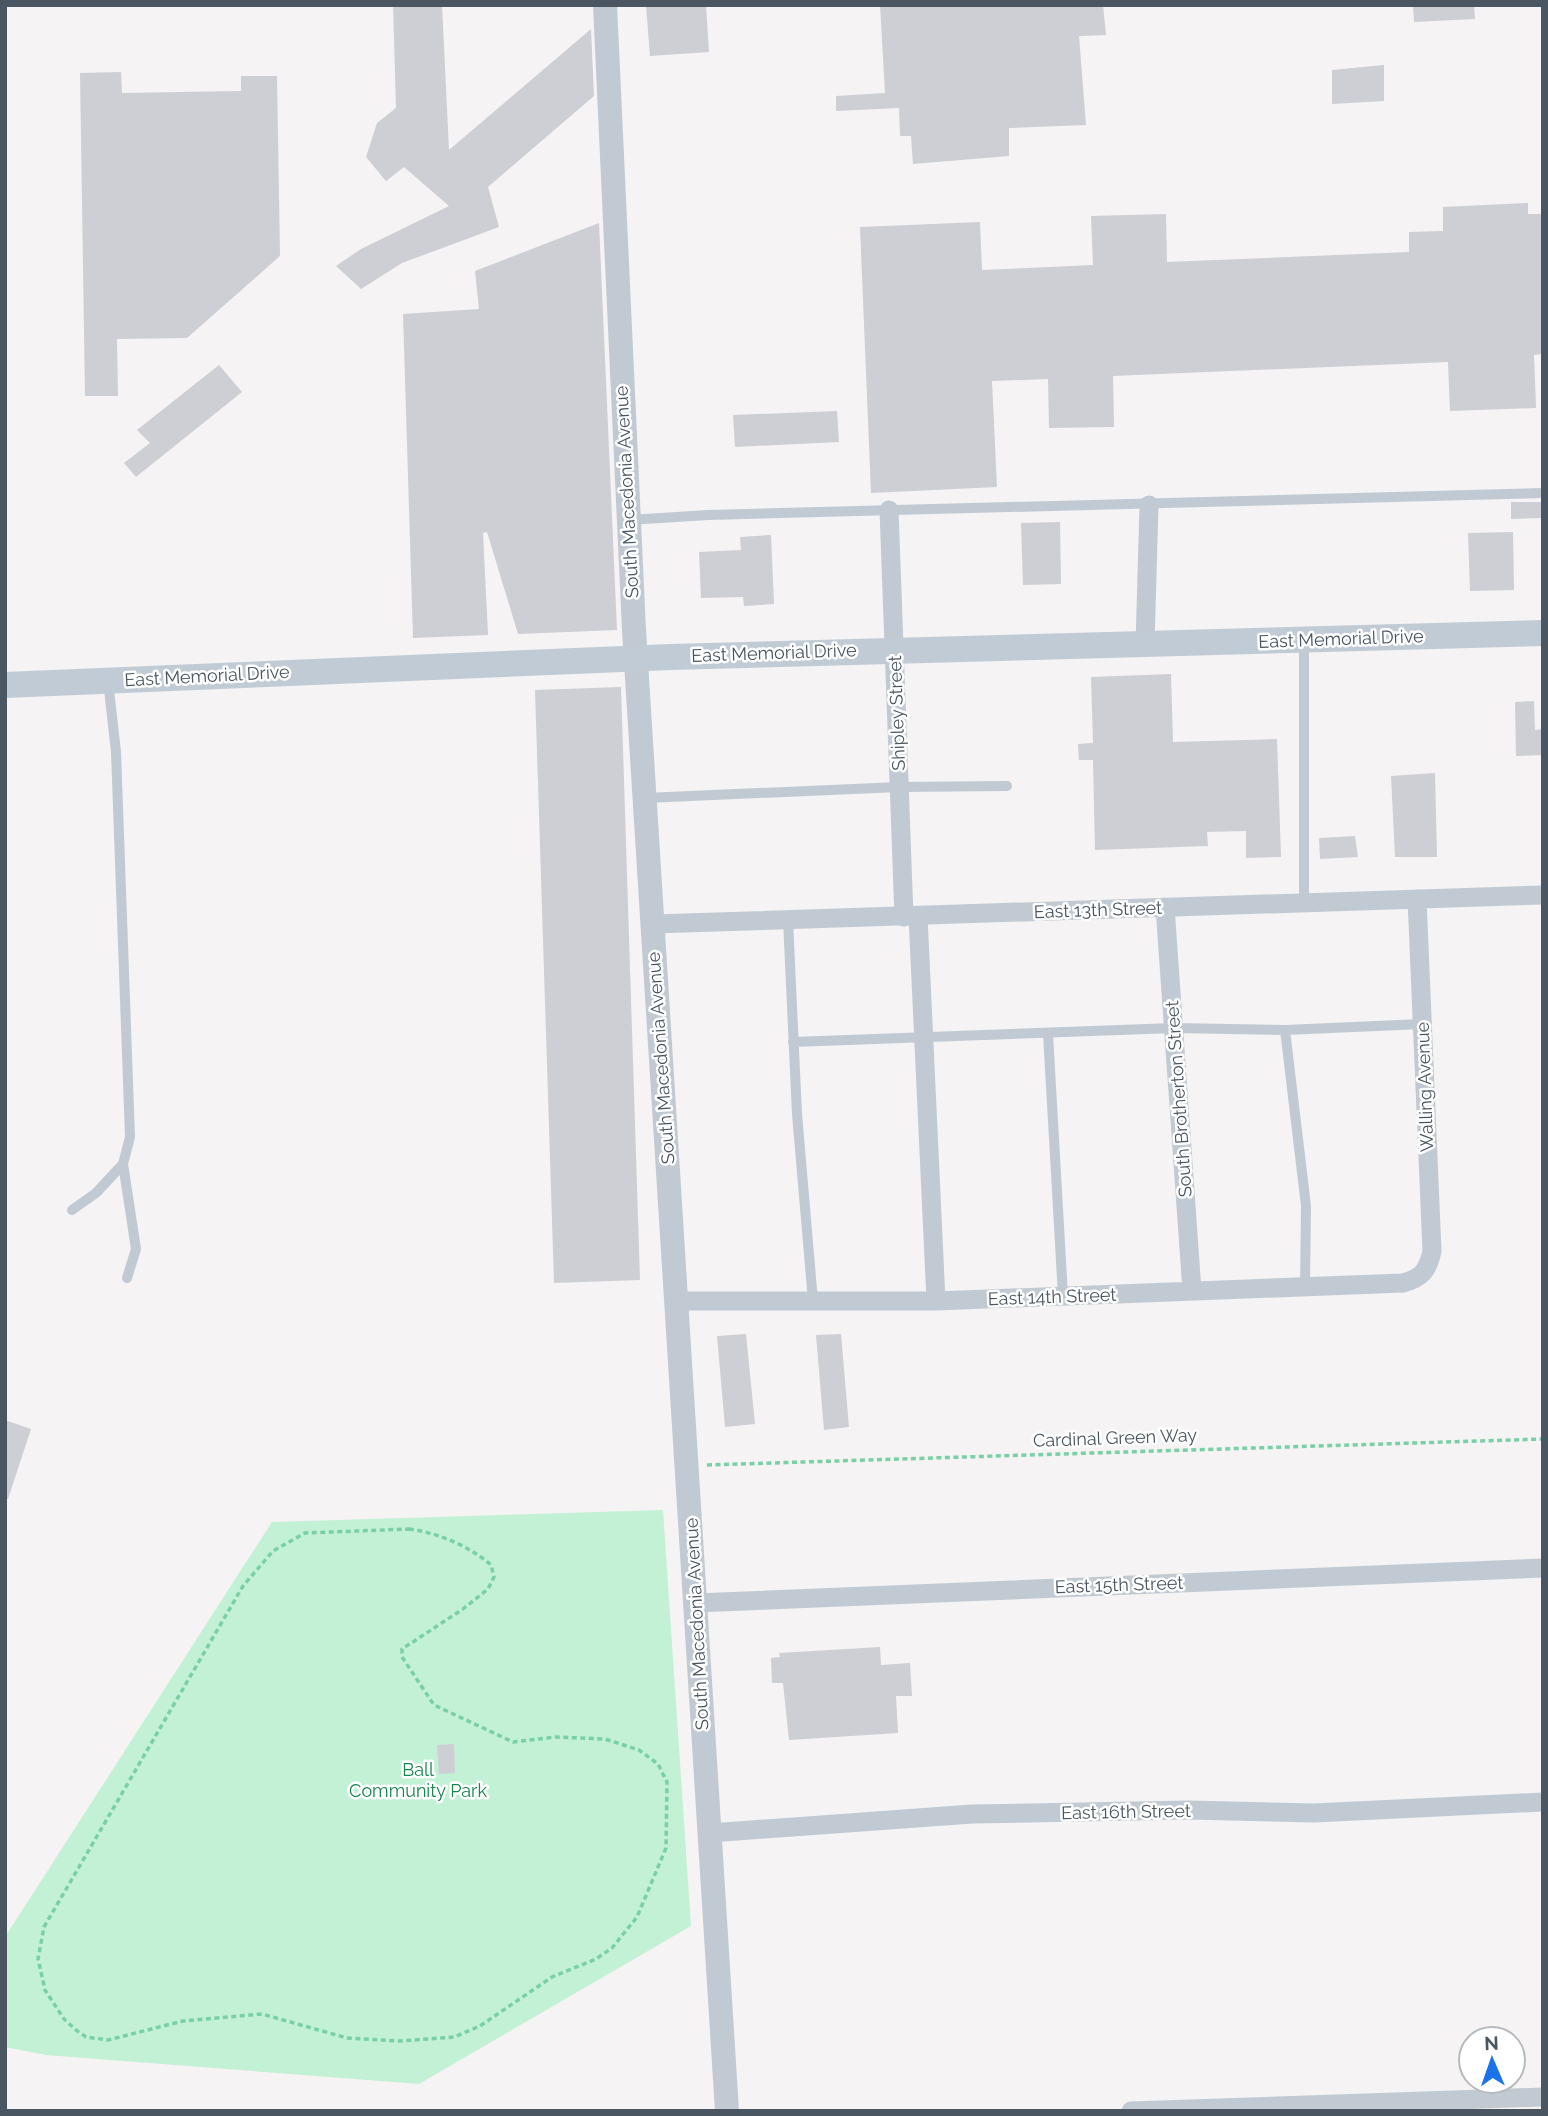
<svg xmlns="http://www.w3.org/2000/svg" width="1548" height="2116" viewBox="0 0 1548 2116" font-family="Raleway,sans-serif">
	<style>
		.green { fill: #c3f1d5 }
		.building { fill: #cdcfd5 }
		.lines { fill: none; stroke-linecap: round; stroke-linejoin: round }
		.path { stroke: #7ad0a6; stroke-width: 3.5; stroke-dasharray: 5 3.5; stroke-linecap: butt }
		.service { stroke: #c1cad2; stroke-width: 10 }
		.minor { stroke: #c1cad2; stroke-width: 19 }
		.tertiary { stroke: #c1cad2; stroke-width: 24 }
		.secondary { stroke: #c1cbd6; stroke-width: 26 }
		.labels { text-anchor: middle; stroke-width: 5; stroke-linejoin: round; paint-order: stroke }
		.street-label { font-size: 18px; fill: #4a5661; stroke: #fff }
		.park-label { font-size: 18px; fill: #17864f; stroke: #fff }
	</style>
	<rect width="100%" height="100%" fill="#f5f3f3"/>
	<path class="green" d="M663 1510 691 1926 419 2084 46 2055 5 2047V1937L272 1522Z"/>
	<path class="building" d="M393 5H442L449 150 591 29 594 96 488 187 499 227 402 263 361 289 336 266 361 249 449 206 404 167 386 181 366 157 377 123 396 108Z
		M646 5H706L709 52 650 56Z
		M880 5H1103L1106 35 1079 36 1086 125 1009 128V156L913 164 911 136H900L899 108 836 111V96L885 93Z
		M1413 5H1474L1475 19 1414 22Z
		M1384 65V101L1332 104V70Z
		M121 72 122 93 241 91V76H277L280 256 187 338 117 339 118 396H85L80 73Z
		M1528 203V214H1543V354L1534 355 1536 408 1450 411 1448 362 1113 376 1114 427 1049 428 1048 379 992 381 997 487 871 493 860 227 980 222 982 270 1093 265 1091 216 1166 214 1167 262 1409 252V232L1443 231V207Z
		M599 223 617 630 518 634 487 532 483 533 488 635 413 638 403 314 479 309 475 271Z
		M219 365 242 392 136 477 124 463 150 443 137 430Z
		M837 411 839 442 735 447 733 415Z
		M1511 502H1543V518L1511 519Z
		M1060 522 1061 584 1023 585 1021 523Z
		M1513 532 1514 590 1470 591 1468 533Z
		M771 535 774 604 744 606 743 597 701 598 699 552 741 550 740 537Z
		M1171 674 1173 742 1277 739 1281 857 1246 858V831L1207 832 1208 846 1095 850 1093 760H1079L1078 744 1093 743 1091 677Z
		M621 687 640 1280 554 1283 535 690Z
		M1534 701 1535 730 1543 729V755L1516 756 1515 702Z
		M1435 773 1437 857H1395L1391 776Z
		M1355 836 1358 857 1320 859 1319 838Z
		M746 1334 755 1424 725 1427 717 1336Z
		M841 1334 849 1427 824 1430 816 1335Z
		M5 1420 31 1429 8 1499H5Z
		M880 1647 881 1665 910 1663 912 1696H896L898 1733 789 1740 783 1683H772L771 1658 780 1657 779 1653Z
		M454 1744 455 1773 439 1774 437 1745Z"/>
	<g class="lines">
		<path class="path" d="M707 1465 1543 1439
			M409 1529C436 1532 471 1547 491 1565L494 1577 488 1589 463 1609 402 1649V1657L434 1705 513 1742 556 1737 605 1739 639 1750 658 1764 667 1782 666 1848 637 1917 612 1948 596 1959 552 1977 480 2026 454 2037 400 2041 347 2038 262 2014 183 2021 108 2040 86 2037 76 2030 64 2019 45 1990 38 1959 44 1927 243 1586 273 1551 305 1533Z"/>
		<path class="service" d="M629 520 708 515 1543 493
			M1304 641V903
			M645 798 899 787 1007 786
			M788 920 797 1114 813 1301
			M1285 1030 1306 1206 1305 1287
			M1048 1034 1063 1296
			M793 1042 1174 1028 1285 1030 1422 1024
			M123 1164 136 1249 127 1278
			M72 1210 96 1193 123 1164 130 1137 116 752 108 681"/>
		<path class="minor" d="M889 510 904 917
			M1145 645 1149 505
			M1165 907 1192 1291
			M918 916 936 1301
			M653 924 1543 895
			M677 1301H936L1403 1283C1422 1278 1428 1270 1432 1251L1417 899
			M695 1603 1543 1568
			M710 1833 972 1814 1188 1810 1314 1813 1543 1802
			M1131 2111 1543 2097"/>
		<path class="tertiary" d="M605 5 634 630 727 2111"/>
		<path class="secondary" d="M5 685 671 657 1543 633"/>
	</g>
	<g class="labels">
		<g class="street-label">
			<text transform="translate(627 492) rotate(-93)" y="6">South Macedonia Avenue</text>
			<text transform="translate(1341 639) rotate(-2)" y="6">East Memorial Drive</text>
			<text transform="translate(774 653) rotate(-2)" y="6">East Memorial Drive</text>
			<text transform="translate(207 676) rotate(-3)" y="6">East Memorial Drive</text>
			<text transform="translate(897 713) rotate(-92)" y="6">Shipley Street</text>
			<text transform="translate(1098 910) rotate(-2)" y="6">East 13th Street</text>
			<text transform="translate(661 1058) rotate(-94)" y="6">South Macedonia Avenue</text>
			<text transform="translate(1425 1087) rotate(-92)" y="6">Walling Avenue</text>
			<text transform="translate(1179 1099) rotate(-94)" y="6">South Brotherton Street</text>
			<text transform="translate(1052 1297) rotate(-2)" y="6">East 14th Street</text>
			<text transform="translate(1115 1438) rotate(-2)" y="6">Cardinal Green Way</text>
			<text transform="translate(1119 1585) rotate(-2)" y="6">East 15th Street</text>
			<text transform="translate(697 1624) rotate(-93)" y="6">South Macedonia Avenue</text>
			<text transform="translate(1126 1812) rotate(-1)" y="6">East 16th Street</text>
		</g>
		<g class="park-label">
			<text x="418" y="1776">Ball<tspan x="418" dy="21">Community Park</tspan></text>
		</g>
	</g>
	<rect width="1548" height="2116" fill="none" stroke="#4a5661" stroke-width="14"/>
	<g transform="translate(1492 2060) rotate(358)"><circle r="33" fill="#ffffff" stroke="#b7bbc0" stroke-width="2"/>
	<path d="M0-5L12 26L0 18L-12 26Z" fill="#1a73e8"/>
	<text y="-10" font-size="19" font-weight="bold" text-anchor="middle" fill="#4a5661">N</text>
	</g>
</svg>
